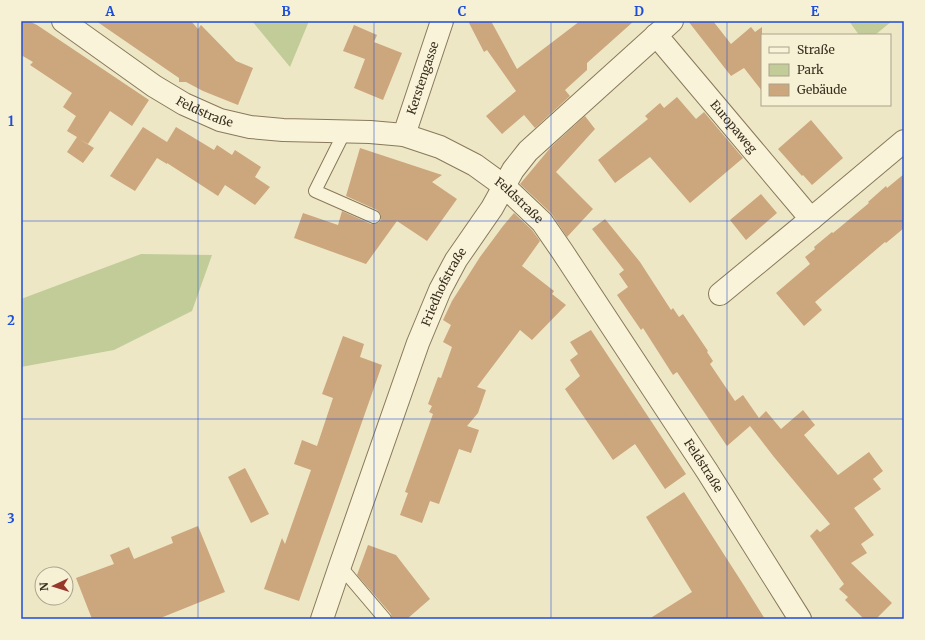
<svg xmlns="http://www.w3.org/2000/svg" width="925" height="640" viewBox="0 0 925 640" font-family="Merriweather,serif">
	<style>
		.green { fill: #c1cc99 }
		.building { fill: #cca67c }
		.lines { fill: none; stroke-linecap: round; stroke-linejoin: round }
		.service-casing { stroke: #89795b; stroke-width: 14 }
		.minor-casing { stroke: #89795b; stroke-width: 24 }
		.service { stroke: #f9f3d9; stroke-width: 12 }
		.minor { stroke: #f9f3d9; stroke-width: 22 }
		.grid { fill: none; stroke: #1d4ed8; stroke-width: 1; stroke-opacity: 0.55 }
		.labels { text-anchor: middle; stroke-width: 3; stroke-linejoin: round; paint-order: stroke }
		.street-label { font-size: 12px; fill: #3a2f1f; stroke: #f6f0d5 }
		.neatline { fill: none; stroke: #1d4ed8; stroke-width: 1.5 }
		.grid-label { font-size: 13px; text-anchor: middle; font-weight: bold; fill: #1d4ed8 }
	</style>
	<rect width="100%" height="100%" fill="#eee7c5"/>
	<path class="green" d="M252 21H309L290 67Z
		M849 21H892L875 35H859Z
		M141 254 212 255 192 311 114 350 21 367V299Z"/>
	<path class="building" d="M21 21H29L37 25 149 100 132 126 110 111 88 144 79 139 94 148 83 163 67 152 77 137 67 131 76 116 63 107 72 93 30 65 33 62 21 55Z
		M96 21H191L198 29 201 25 236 61 253 68 238 105 203 91 186 82H179V78Z
		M468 21H491L517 69 580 21H634L587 63V70L565 90 570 96 535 128 524 115 502 134 486 116 516 91 487 50 484 52Z
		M688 21H713L731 44 751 27 755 32 762 27V91L744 68 731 76Z
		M354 25 377 35 374 42 402 53 383 100 354 88 365 59 343 51Z
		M677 97 696 119 704 112 743 158 690 203 650 157 615 183 598 160 648 119 645 116 660 103 664 108Z
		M585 116 595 129 556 172 593 209 567 237 551 213 520 184 551 147Z
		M811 120 843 158 812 185 803 175 802 176 778 149Z
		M143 127 167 142 176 127 214 150 217 145 232 155 235 150 261 167 255 177 270 187 255 205 225 185 218 196 167 163V164L157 158 135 191 110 176Z
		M360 148 442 175 432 182 457 199 427 241 397 221 366 264 294 238 303 213 338 225 342 211 371 224H374L378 223 381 220V216L380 213 377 210 346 196Z
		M904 174V228L886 243 885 242 815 302 822 310 804 326 776 293 810 264 805 257 815 249 814 247 832 232 833 233 869 203 868 202 886 186 887 188Z
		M761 194 777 213 746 240 730 220Z
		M514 213 532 230 540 241 522 266 554 291 552 294 566 305 532 340 520 330 477 387 486 390 478 413 467 426 479 430 471 453 459 449 439 504 430 501 422 523 400 515 408 493 405 492 433 414 429 412 432 406 428 404 438 377 441 378 452 347 443 342 451 325 443 320 452 301 480 257 503 226Z
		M605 219 640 262 671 310 673 308 679 317 683 314 708 351 707 352 713 361 710 364 735 401 743 395 759 418 766 411 781 429 803 410 815 425 804 435 838 475 869 452 883 471 873 479 881 489 854 508 874 535 861 544 867 553 851 563 892 603 876 619H864L845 600 848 597 839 589 844 584 810 536 817 529 820 532 830 524 774 457 750 426 727 446 677 372 673 375 643 328 641 330 617 295 628 287 619 274 624 270 592 229Z
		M591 330 686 474 665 489 635 444 613 460 565 389 580 376 570 360 578 354 570 342Z
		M343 336 364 344 360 357 382 365 299 601 264 589 282 538 285 544 311 470 294 464 302 440 317 446 333 398 322 394Z
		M245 468 269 514 251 523 228 477Z
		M684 492 743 584 765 619H649L692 592 646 517Z
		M198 526 225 592 158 619H92L76 578 114 564 110 555 129 547 134 559 173 543 171 537Z
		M368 545 396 555 430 599 407 619H392L391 614 357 575Z"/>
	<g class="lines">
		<g class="service-casing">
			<path id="service" d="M345 131 315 191 374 217
				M340 566 385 619"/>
		</g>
		<g class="minor-casing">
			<g id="minor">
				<path id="s1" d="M63 21 154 86 184 104 220 120 250 127 283 130 370 132 404 135 440 147 475 165 504 186 542 222 562 251 707 471 800 619"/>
				<path id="s2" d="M656 35 811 219 720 294"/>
				<path id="s3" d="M404 135 442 21"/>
				<path d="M811 219 904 141"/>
				<path id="s4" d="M322 619 340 566 418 343 440 290 456 260 492 208 513 170 528 151 672 21"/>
			</g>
		</g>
		<use href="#service" class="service"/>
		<use href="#minor" class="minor"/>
	</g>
	<path class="grid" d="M198 21V619M374 21V619M551 21V619M727 21V619M21 221H904M21 419H904"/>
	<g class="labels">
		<g class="street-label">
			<text dy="4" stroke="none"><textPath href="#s3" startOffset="60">Kerstengasse</textPath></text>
			<text dy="4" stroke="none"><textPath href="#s1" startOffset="169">Feldstraße</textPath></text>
			<text dy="4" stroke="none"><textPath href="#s2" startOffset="120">Europaweg</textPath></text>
			<text dy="4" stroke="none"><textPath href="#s1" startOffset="505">Feldstraße</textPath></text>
			<text dy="4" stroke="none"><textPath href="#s4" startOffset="354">Friedhofstraße</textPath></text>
			<text dy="4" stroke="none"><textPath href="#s1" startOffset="829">Feldstraße</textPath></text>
		</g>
	</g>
	<rect width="925" height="640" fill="none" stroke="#f6f0d5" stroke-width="44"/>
	<rect x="761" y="34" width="130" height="72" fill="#f6f0d5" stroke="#aba38c"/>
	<rect x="769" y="47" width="20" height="6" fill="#f9f3d9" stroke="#aba38c"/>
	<text x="797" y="54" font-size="12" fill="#3a2f1f">Straße</text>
	<rect x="769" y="64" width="20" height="12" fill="#c1cc99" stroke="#aba38c"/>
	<text x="797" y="74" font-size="12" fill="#3a2f1f">Park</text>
	<rect x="769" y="84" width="20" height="12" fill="#cca67c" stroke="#aba38c"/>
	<text x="797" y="94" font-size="12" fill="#3a2f1f">Gebäude</text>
	<g transform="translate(54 586) rotate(266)"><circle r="19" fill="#f6f0d5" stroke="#aba38c"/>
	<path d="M0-3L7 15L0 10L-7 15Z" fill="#98372b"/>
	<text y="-6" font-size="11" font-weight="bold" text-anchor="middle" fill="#3a2f1f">N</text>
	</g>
	<rect x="22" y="22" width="881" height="596" class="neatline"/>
	<g class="grid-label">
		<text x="110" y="16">A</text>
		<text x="286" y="16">B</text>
		<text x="462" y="16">C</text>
		<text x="639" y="16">D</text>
		<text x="815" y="16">E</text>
		<text x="11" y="126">1</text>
		<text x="11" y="325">2</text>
		<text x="11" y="523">3</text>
	</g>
</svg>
